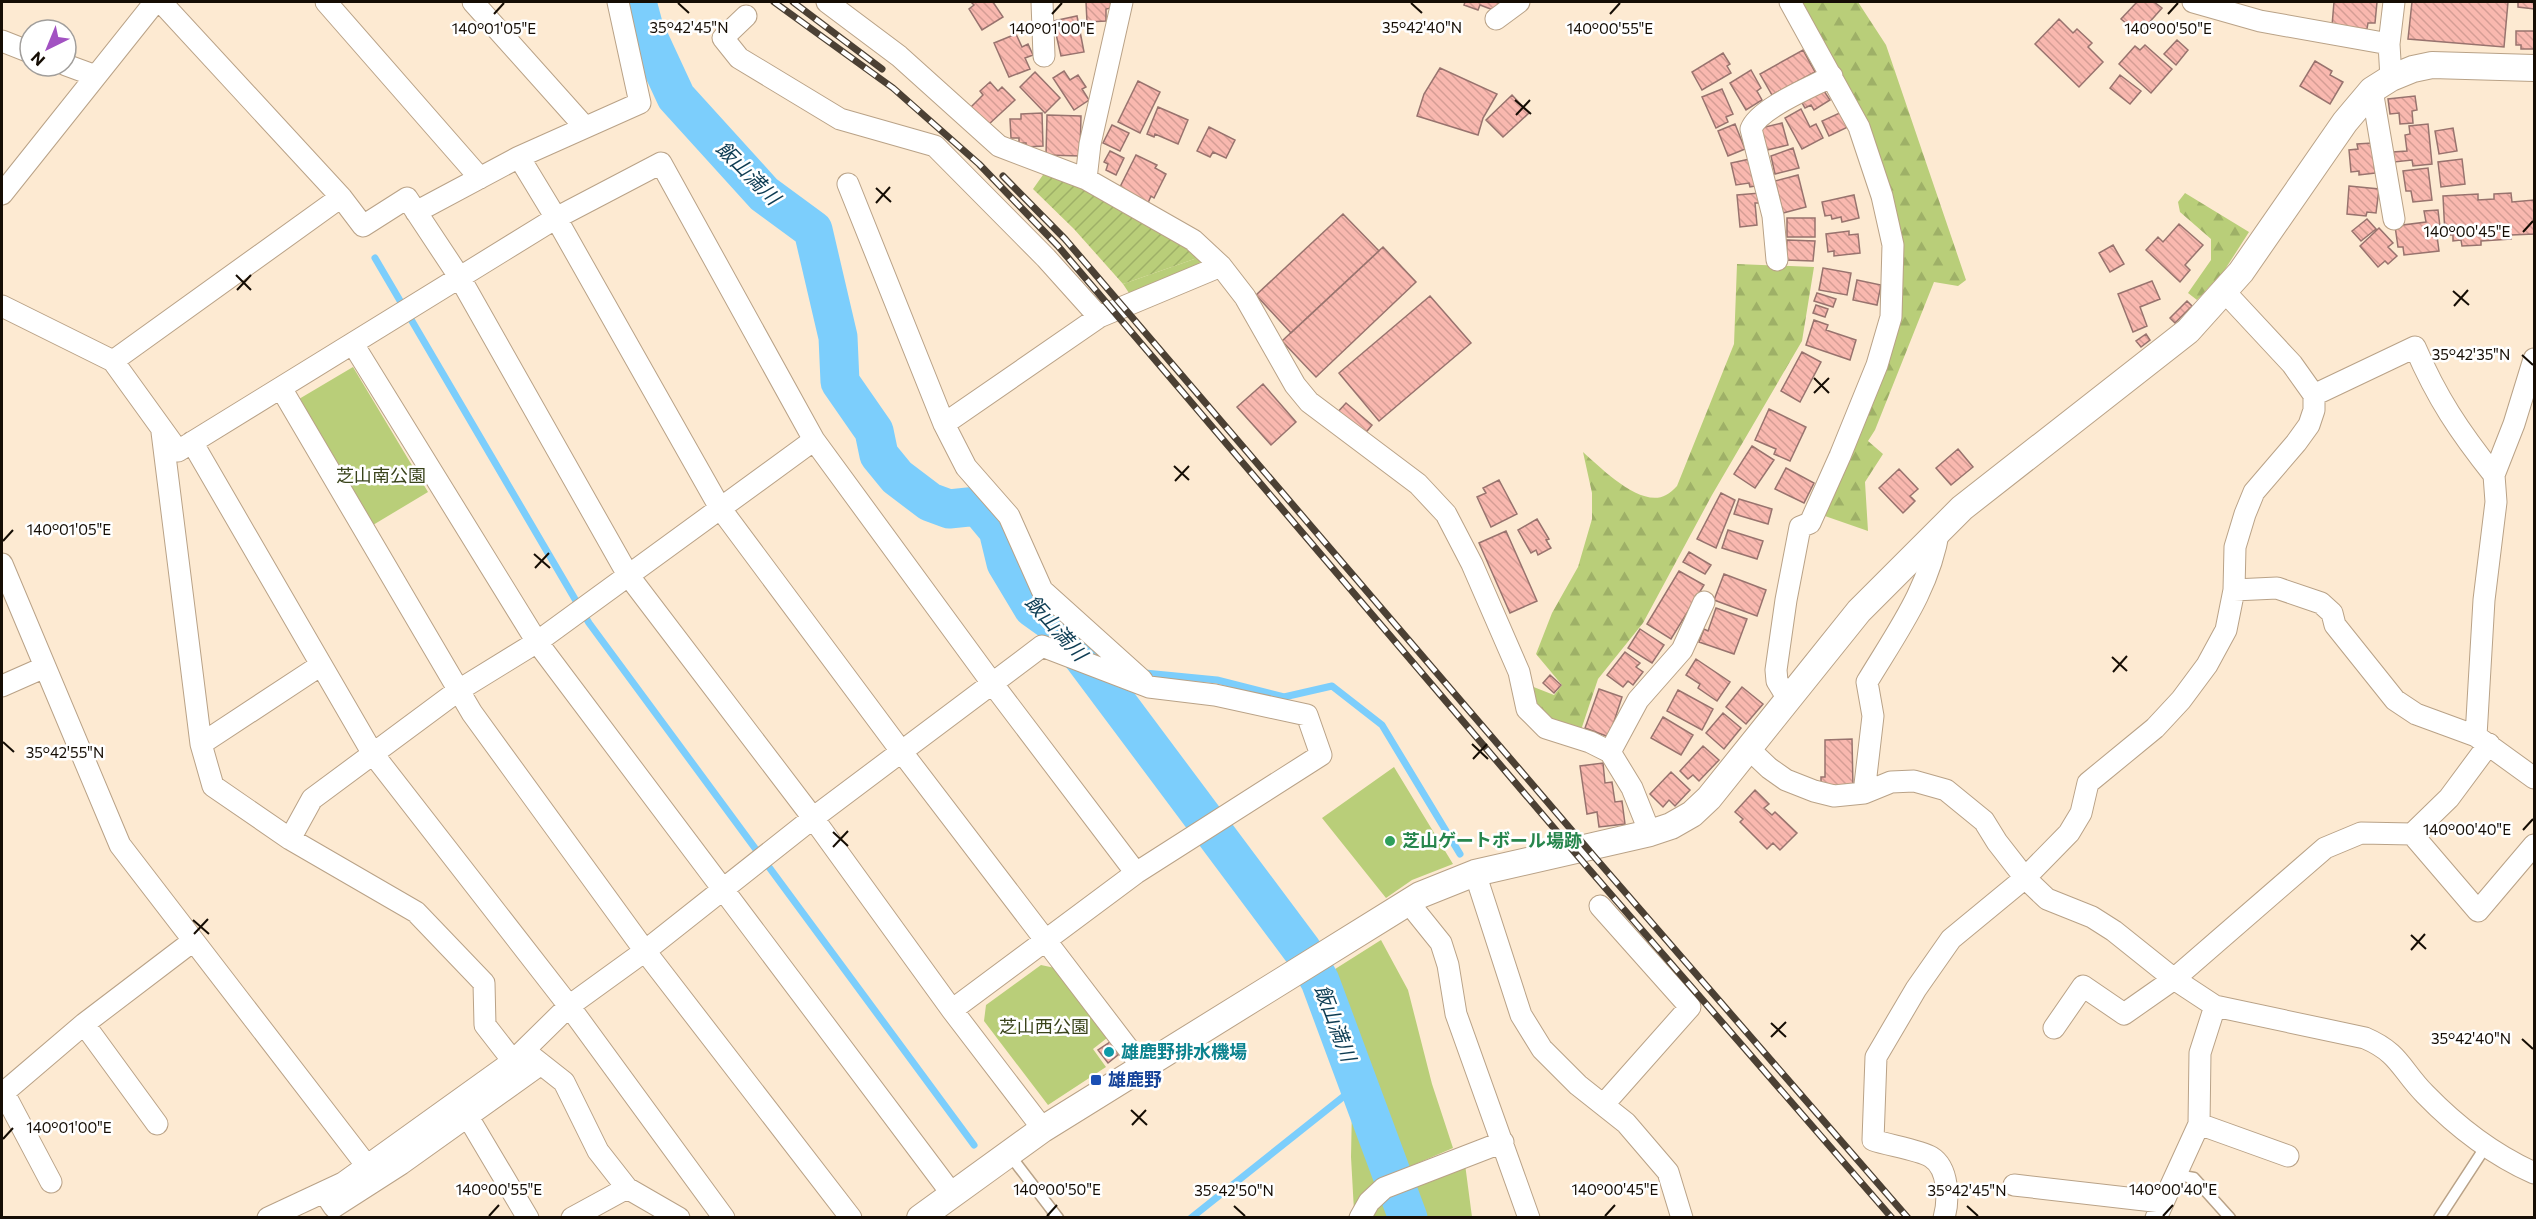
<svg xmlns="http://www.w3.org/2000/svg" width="2536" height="1219" viewBox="0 0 2536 1219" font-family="Commissioner,'Noto Sans JP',sans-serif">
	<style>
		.green { fill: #b9ce79 }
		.forest { fill: url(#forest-firs) }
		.garden { fill: url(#garden-furrows) }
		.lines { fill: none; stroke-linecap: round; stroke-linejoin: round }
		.stream { stroke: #7ccefc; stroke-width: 7 }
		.river { stroke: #7ccefc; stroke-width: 39 }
		.building { fill: url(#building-back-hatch); stroke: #98736e; stroke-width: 1.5 }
		.service-casing { stroke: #b9a287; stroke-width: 13 }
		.minor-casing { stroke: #b9a287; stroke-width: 23 }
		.tertiary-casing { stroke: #b9a287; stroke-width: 28 }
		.service { stroke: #fff; stroke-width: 10 }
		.minor { stroke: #fff; stroke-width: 21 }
		.tertiary { stroke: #fff; stroke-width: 26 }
		.rail-casing { stroke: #4b4034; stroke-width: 7 }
		.rail { stroke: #fff; stroke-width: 4.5; stroke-dasharray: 14; stroke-linecap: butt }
		.ticks { fill: none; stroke: #150d04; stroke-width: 2 }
		.leisure-dot { fill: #2e9e5b; stroke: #fff; stroke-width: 2 }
		.culture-dot { fill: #0f9aa8; stroke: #fff; stroke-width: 2 }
		.transit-dot { fill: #1a4fb4; stroke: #fff; stroke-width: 2 }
		.labels { text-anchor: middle; stroke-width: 5; stroke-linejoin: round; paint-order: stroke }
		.park-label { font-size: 18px; fill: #3a441b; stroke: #fff }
		.leisure-label { font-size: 18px; font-weight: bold; fill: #27864d; stroke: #fff; text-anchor: start }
		.culture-label { font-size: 18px; font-weight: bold; fill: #0d838f; stroke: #fff; text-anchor: start }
		.transit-label { font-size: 18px; font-weight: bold; fill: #164399; stroke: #fff; text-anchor: start }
		.water-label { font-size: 20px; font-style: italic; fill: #0d3c53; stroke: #fff }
		.ticks-label { font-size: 15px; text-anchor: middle; fill: #150d04; stroke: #fff; stroke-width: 5; stroke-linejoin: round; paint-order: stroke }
	</style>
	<defs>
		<pattern id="forest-firs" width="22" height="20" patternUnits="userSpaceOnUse" patternTransform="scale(1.5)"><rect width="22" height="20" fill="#b9ce79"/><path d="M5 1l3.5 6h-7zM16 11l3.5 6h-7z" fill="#9eb067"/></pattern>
		<pattern id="garden-furrows" width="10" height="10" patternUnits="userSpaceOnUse" patternTransform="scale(1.5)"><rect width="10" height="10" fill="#b9ce79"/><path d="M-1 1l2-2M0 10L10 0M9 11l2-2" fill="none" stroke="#9eb067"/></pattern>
		<pattern id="building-back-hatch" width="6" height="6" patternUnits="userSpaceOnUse" patternTransform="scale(1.5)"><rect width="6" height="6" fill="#f9b8af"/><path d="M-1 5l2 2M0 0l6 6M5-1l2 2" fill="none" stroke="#d59d95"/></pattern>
	</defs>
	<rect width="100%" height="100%" fill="#fdead2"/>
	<path class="green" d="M1203 256 1202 268 1131 296 1123 284Z
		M353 367 428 492 373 525 299 399Z
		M1394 767 1453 864 1412 880 1386 898 1322 818Z
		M1381 940 1408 990 1432 1084 1453 1148 1404 1169 1332 971Z
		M1041 965 1055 968 1107 1038 1093 1049 1106 1067 1048 1105 984 1021 986 1005Z
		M1352 1106 1379 1179 1354 1211 1351 1157Z
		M1465 1164 1472 1217H1421L1409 1187Z
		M1386 1194 1395 1217 1367 1218Z"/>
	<path class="forest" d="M1799 2H1858L1886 45 1966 280 1958 286 1934 282 1875 430 1868 441 1883 454 1865 482 1868 531 1822 515 1847 458 1900 242Z
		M2185 193 2249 232 2224 271 2197 300 2188 293 2211 260V239L2180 212 2178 202Z
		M1737 264 1814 267 1802 341 1712 495 1643 623 1598 679 1580 733 1561 727 1533 709 1526 684 1554 695 1562 685 1536 654 1552 613 1578 567 1592 519V493L1583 452C1600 467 1641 509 1666 495 1670 493 1674 489 1677 486L1734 344Z"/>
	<path class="garden" d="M1045 172 1085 187 1203 256 1123 284 1074 229 1033 189Z"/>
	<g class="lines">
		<path class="stream" d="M375 258 589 623 974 1145
			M1075 647 1109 660
			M1145 673 1217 680 1284 697 1332 686 1382 725 1460 854
			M1191 1218 1358 1085"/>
		<path class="river" d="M637 2 644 28 676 97 764 194 813 230 838 337 840 382 874 431 879 455 897 477 930 502 949 509 978 506 998 530 1006 563 1033 608 1054 623 1083 657 1302 950 1320 981 1408 1218"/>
	</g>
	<path class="building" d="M971 2H993L1003 17 982 30 969 9 974 5Z
		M1086 2H1111V8L1106 9V21L1087 22Z
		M1465 2H1499L1496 11 1480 5 1478 10 1464 5Z
		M2137 2H2154L2162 8 2139 34 2121 19Z
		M2334 2H2377L2375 23H2368L2367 29 2332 26Z
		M2412 2H2508L2504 47 2408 39Z
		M2518 2H2534V9L2518 7Z
		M1077 16 1084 52 1061 56 1053 21Z
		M2059 19 2073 33 2077 29 2092 43 2088 47 2103 62 2079 87 2035 44Z
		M2516 31H2534V49H2521V45H2516Z
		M1016 34 1022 47 1028 44 1033 55 1025 58 1030 69 1009 77 994 43Z
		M2177 40 2188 50 2176 65 2164 54Z
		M2145 45 2172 69 2151 93 2119 64 2135 46 2140 50Z
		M1803 50 1815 72 1772 95 1760 74Z
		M1723 53 1730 64 1727 66 1731 73 1702 90 1692 72Z
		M2315 61 2332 71 2330 75 2343 82 2330 104 2300 86Z
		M1440 68 1497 94 1483 118 1478 135 1417 116 1424 94Z
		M1751 70 1761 88 1757 91 1762 100 1746 110 1730 83Z
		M1064 71 1070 80 1078 75 1086 87 1082 89 1089 100 1074 110 1053 78Z
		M1035 72 1060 98 1045 113 1020 87Z
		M2120 75 2141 91 2130 104 2110 88Z
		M1138 81 1160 92 1140 133 1118 122Z
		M990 82 998 91 1002 87 1015 100 988 125 971 107 983 95 980 91Z
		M1822 88 1830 100 1814 110 1811 105 1805 108 1801 101Z
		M1722 89 1733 114 1726 117 1728 122 1716 128 1702 97Z
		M1512 95 1529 113 1503 137 1486 120Z
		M2415 96 2417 110 2412 111 2413 123 2400 124 2399 113 2390 114 2388 99Z
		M1158 107 1188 120 1178 144 1155 134 1154 137 1147 134Z
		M1801 109 1810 127 1816 124 1823 138 1802 149 1785 118Z
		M1844 111 1850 126 1829 136 1822 121Z
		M1042 113 1043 146 1026 147V143H1019V138H1011L1010 119H1021V114Z
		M1047 115 1081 116 1080 156 1046 155Z
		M1782 123 1788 145 1767 150 1761 128Z
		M1735 124 1745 149 1728 156 1718 131Z
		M2428 124 2432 164 2413 166 2412 160 2394 162 2393 152 2407 151 2405 135 2410 134 2409 126Z
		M1112 125 1129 133 1120 151 1103 143Z
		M1209 127 1235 140 1226 158 1213 152 1210 157 1197 151Z
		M2453 128 2457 151 2439 154 2435 131Z
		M2372 143 2375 173 2359 175V171L2351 172 2349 150 2358 149 2357 144Z
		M1793 148 1799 168 1775 174 1771 156Z
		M1110 151 1124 158 1116 175 1106 170 1108 164 1104 162Z
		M1136 155 1157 165 1155 168 1166 174 1154 198 1151 196 1148 203 1120 187Z
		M1750 159 1756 186 1750 187 1749 183 1736 185 1731 163Z
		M2462 159 2465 184 2441 187 2438 162Z
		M2428 168 2432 200 2413 202 2411 191H2406L2403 171Z
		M1798 175 1806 207 1783 213 1775 181Z
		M2349 186 2379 189 2376 213 2367 212 2366 216 2347 214Z
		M1760 193 1761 203H1755L1757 225 1740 227 1737 195Z
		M2511 193 2512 202 2534 200V234L2511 235V239L2481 241V245L2462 246 2461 240 2453 241V235H2445L2443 196 2478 194V200L2494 199V194Z
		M1854 195 1859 218 1842 222 1841 217 1832 219 1831 215 1825 216 1822 202Z
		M2438 210 2440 227 2436 228 2439 251 2404 255 2403 247H2398L2395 226 2426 222 2424 211Z
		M1343 214 1379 251 1291 333 1256 295Z
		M1787 218H1815V237H1787Z
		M2367 219 2376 229 2361 241 2352 231Z
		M2179 224 2203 245 2185 265 2190 270 2180 282 2146 250 2158 237 2163 242Z
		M2379 228 2393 243 2388 247 2397 256 2388 264 2385 261 2378 267 2360 246Z
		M1849 231V235L1858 234 1860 253 1834 256V251L1828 252 1826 234Z
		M1787 240 1815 241 1813 261 1786 260Z
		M2113 245 2124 264 2110 272 2099 253Z
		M1383 247 1416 282 1316 377 1282 341Z
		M1823 268 1851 273 1847 295 1819 290Z
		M1857 280 1881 285 1877 305 1853 300Z
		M2152 281 2160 299 2140 307 2147 326 2133 332 2118 294Z
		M1817 293 1836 299 1833 307 1814 301Z
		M1430 296 1471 343 1379 421 1339 373Z
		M2187 301 2192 306 2175 323 2170 318Z
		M1816 305 1828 309 1825 317 1813 313Z
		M1814 320 1828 325 1826 330 1856 340 1850 360 1806 345Z
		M2146 334 2150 340 2141 347 2136 341Z
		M1802 352 1821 362 1800 402 1781 391Z
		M1263 384 1296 422 1271 445 1237 407Z
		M1346 403 1372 425 1363 436 1336 414Z
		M1769 409 1806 427 1790 461 1774 454 1776 449 1755 440Z
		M1752 446 1774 460 1755 488 1734 474Z
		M1958 449 1973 467 1951 485 1936 468Z
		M1786 468 1814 483 1804 503 1775 489Z
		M1899 469 1918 489 1910 496 1915 501 1903 513 1879 488Z
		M1499 480 1517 514 1491 527 1477 497 1486 493 1483 488Z
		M1721 493 1735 500 1716 548 1697 539Z
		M1739 499 1772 509 1768 524 1734 514Z
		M1537 519 1549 539 1546 540 1551 548 1538 555 1536 550 1531 553 1518 530Z
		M1728 530 1763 541 1757 559 1722 548Z
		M1506 531 1537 601 1510 613 1479 543Z
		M1689 552 1711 565 1705 574 1683 562Z
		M1679 571 1704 585 1671 639 1647 624Z
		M1724 574 1766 590 1757 616 1714 600Z
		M1716 608 1747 619 1734 654 1699 642 1704 629 1708 631Z
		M1640 629 1664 645 1652 663 1628 648Z
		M1625 652 1640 663 1636 667 1643 672 1633 685 1628 681 1623 687 1607 675Z
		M1696 659 1730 682 1717 701 1698 688 1700 684 1686 675Z
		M1550 675 1561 685 1554 693 1543 683Z
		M1742 687 1763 704 1746 724 1726 707Z
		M1599 689 1622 697 1609 737 1585 728Z
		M1678 690 1713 709 1702 730 1667 711Z
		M1723 713 1741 728 1724 749 1706 733Z
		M1663 717 1693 735 1681 755 1651 738Z
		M1852 739 1853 788 1821 789V777H1825V740Z
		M1703 746 1719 760 1699 781 1693 775 1688 779 1680 771Z
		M1603 763 1605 783 1612 782 1615 802 1622 801 1625 824 1599 827 1597 812 1587 814 1580 766Z
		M1671 772 1690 790 1675 806 1669 800 1663 807 1650 794Z
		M1755 790 1769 804 1764 808 1772 815 1775 812 1797 833 1780 850 1773 843 1767 849 1740 822 1743 819 1735 812Z
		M1110 1042 1119 1054 1108 1063 1098 1050Z"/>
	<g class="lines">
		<g class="service-casing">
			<path id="service" d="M1009 1154 1058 1218
				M2177 1175 2194 1178 2230 1218
				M2439 1218 2486 1146"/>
		</g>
		<g class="minor-casing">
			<path id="minor" d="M161 2 341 197 363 226 407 198 460 278 628 575 813 818 952 1010 1043 1129
				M326 2 480 178
				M473 2 584 126
				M827 2 899 56 999 146 1086 179 1193 240 1221 266 1245 297 1295 385 1309 402 1418 484 1446 514 1472 564 1519 672 1527 709 1546 728 1590 742 1610 752 1632 788 1650 833
				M1042 2 1044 56
				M2193 2 2260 21 2389 44
				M746 16 723 38 739 58 840 119 935 146 1046 258 1099 317
				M1496 19 1519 2
				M2 41 30 52
				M66 65 96 76
				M2391 78 2389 44 2394 2
				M2372 90 2394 219
				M519 157 556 218 720 508 901 751 1143 1068
				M1086 179 1090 144 1122 2
				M848 184 944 424 966 467 1009 516 1042 590 1142 680
				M2 194 155 2
				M416 212 519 157 640 103 618 2
				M1777 260 1773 216 1751 129C1759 108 1812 87 1832 76
				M2 306 113 361 178 451 556 218 661 163 814 440 992 683 1136 873
				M353 344 537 642 952 1194
				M113 361 341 197
				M281 388 472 713 645 951 851 1218
				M2314 395 2415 347C2437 398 2459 431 2494 475
				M944 424 1099 317 1221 266
				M162 432 201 744 213 786 290 839 416 912 484 983 485 1025 513 1061
				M192 442 373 754 569 1006 724 1218
				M2 564 120 845 367 1166
				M2234 590 2277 588 2321 603 2332 613 2335 625 2395 700 2416 714 2476 736 2534 778
				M2 686 45 667
				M1788 699 1777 681 1776 670 1786 600 1800 527 1810 523 1840 456 1877 365 1891 317 1893 245 1882 196 1859 127 1790 2
				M2476 736 2484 600 2496 502 2494 475 2514 424 2534 359
				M201 744 321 665
				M1749 749 1769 768 1786 780 1814 791 1834 796 1864 793 1891 782 1914 781 1946 790 1984 821 1997 842 2025 878 2047 899 2092 917 2114 931 2174 979 2215 1006 2365 1038C2400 1053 2401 1070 2425 1094 2456 1126 2494 1155 2534 1173
				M1610 752 1638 700 1682 650 1704 602
				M1864 793 1873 716 1867 682C1897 632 1930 588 1939 529
				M2412 834 2478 911 2534 845
				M290 839 312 799 459 690 537 642 814 440
				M1475 873 1521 1015 1542 1049 1578 1085 1626 1123 1668 1172 1682 1218
				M1408 902 1441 943 1448 965 1456 1014 1529 1218
				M1600 906 1690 1007 1604 1104
				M84 1024 157 1124
				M2054 1028 2083 986 2124 1014 2174 979 2325 848 2361 833 2412 834 2449 798 2489 744
				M531 1056 564 1082 598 1151 627 1188 679 1218
				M4 1093 51 1182
				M2 1094 84 1024 193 941
				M468 1117 528 1218
				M2199 1124 2288 1156
				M2014 1185 2162 1202
				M324 1192 334 1207 401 1164 541 1064
				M268 1218 343 1183 513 1061 569 1006 645 951 813 818 1042 646 1149 687 1215 695 1307 715 1321 755 1136 873 952 1010
				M572 1218 627 1188
				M1360 1218 1369 1202 1384 1188 1503 1142
				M1944 1218C1949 1200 1949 1168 1931 1157 1920 1150 1887 1145 1873 1140L1876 1057 1916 989 1951 939 2025 878 2069 833 2081 813 2088 783 2155 728 2181 700 2207 665 2226 630 2234 590 2235 547 2245 514 2254 492 2296 443 2309 425 2314 410V395L2292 364 2224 291
				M2156 1218 2199 1124 2200 1053 2215 1006"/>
		</g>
		<g class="tertiary-casing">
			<path id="tertiary" d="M920 1218 1043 1129 1420 895 1475 873 1650 833 1671 826 1692 814 1709 798 1859 611 1962 508 2188 331 2241 272 2345 122 2372 90 2391 78 2413 69 2432 65 2534 68"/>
		</g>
		<use href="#service" class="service"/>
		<use href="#minor" class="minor"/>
		<use href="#tertiary" class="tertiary"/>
		<g class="rail-casing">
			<path id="rail" d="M774 2 893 88 979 164 1058 246 1588 868 1892 1218
				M793 2 882 69
				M1003 176 1065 239 1598 861 1908 1218"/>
		</g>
		<use href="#rail" class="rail"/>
	</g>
	<path class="ticks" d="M678 3 689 13M1411 3 1422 13M494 14 504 3M1052 14 1062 3M1610 14 1620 3M2168 14 2178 3M1515 100 1531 114M1516 115 1530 100M876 188 891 202M876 203 890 187M2523 232 2533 221M236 275 251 290M237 290 251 275M2453 291 2469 305M2454 306 2468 290M2522 355 2533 365M1814 378 1829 393M1814 393 1829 378M1174 466 1189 480M1175 481 1189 466M3 541 13 530M534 554 550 568M535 568 549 553M2112 657 2127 671M2113 672 2127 656M3 742 14 752M1472 744 1488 759M1473 759 1487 744M2523 830 2533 819M833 832 848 846M833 847 848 831M193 920 209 934M194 934 208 919M2411 935 2426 949M2411 950 2425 934M1771 1023 1786 1037M1771 1037 1786 1022M2522 1039 2533 1049M1131 1110 1147 1125M1132 1125 1146 1110M3 1139 13 1128M1234 1206 1245 1216M1967 1206 1978 1216M489 1216 499 1205M1047 1216 1057 1205M1605 1216 1615 1205M2163 1216 2173 1205"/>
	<circle class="leisure-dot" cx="1390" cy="841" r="6"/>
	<circle class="culture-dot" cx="1109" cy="1052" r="6"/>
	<rect class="transit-dot" x="1090" y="1074" width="12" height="12" rx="3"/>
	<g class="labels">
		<g class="park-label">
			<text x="381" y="482">芝山南公園</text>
			<text x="1044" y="1033">芝山西公園</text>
		</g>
		<g class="leisure-label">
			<text x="1402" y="847">芝山ゲートボール場跡</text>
		</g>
		<g class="culture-label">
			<text x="1121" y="1058">雄鹿野排水機場</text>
		</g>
		<g class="transit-label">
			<text x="1108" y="1086">雄鹿野</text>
		</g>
		<g class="water-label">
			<text transform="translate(748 173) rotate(45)" y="7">飯山満川</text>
			<text transform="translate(1056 628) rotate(48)" y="7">飯山満川</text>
			<text transform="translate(1335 1023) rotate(69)" y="7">飯山満川</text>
		</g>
	</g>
	<g class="ticks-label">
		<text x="689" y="33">35°42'45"N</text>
		<text x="1422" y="33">35°42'40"N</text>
		<text x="2168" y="34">140°00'50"E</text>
		<text x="494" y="34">140°01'05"E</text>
		<text x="1052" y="34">140°01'00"E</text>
		<text x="1610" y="34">140°00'55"E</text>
		<text x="2467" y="237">140°00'45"E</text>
		<text x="2471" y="360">35°42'35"N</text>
		<text x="69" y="535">140°01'05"E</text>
		<text x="65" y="758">35°42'55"N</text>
		<text x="2467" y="835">140°00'40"E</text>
		<text x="2471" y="1044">35°42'40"N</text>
		<text x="69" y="1133">140°01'00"E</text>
		<text x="499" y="1195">140°00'55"E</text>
		<text x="1057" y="1195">140°00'50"E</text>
		<text x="1615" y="1195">140°00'45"E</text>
		<text x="2173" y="1195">140°00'40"E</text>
		<text x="1234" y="1196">35°42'50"N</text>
		<text x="1967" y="1196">35°42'45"N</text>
	</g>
	<rect width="2536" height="1219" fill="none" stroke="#150d04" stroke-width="6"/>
	<g transform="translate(48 48) rotate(223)"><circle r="28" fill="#ffffff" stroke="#a19e9b" stroke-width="1.5"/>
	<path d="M0-4.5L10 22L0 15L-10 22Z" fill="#a252c2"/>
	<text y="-9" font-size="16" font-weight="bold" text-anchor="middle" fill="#150d04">N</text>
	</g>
</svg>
